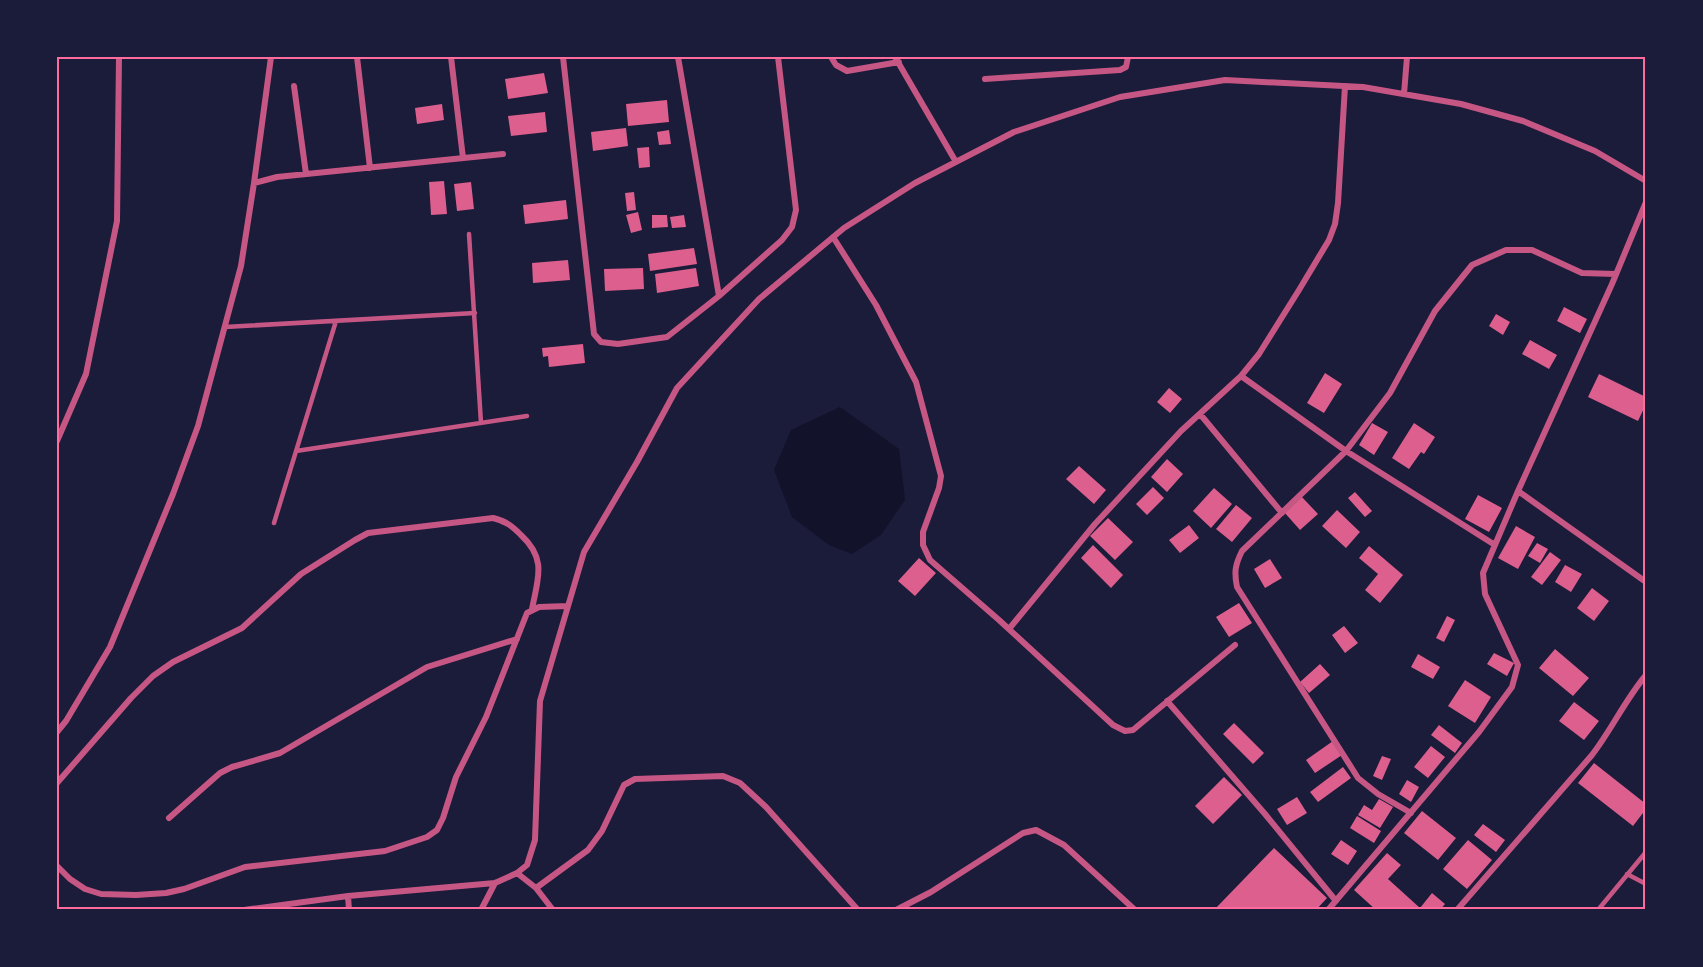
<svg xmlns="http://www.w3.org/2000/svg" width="1703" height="967" viewBox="0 0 1703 967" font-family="Arial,sans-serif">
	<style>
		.water { fill: #12122b }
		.building { fill: #dd5f8e }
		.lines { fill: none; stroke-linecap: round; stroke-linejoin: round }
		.service { stroke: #c65784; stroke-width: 4.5 }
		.minor { stroke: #c65784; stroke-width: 6 }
		.neatline { fill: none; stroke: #ff6b9d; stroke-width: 2 }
	</style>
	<rect width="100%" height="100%" fill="#1b1b3a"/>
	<path class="water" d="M840 407 899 449 905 500 881 535 852 554 829 545 792 517 774 470 791 430Z"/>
	<path class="building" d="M544 73 548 93 508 99 505 79Z
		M667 100 669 122 628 126 626 104Z
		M442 104 444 120 417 124 415 108Z
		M545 112 547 132 511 136 508 116Z
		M626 128 628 146 593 151 591 132Z
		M669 130 671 144 659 145 657 132Z
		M649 147 650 167 639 168 637 148Z
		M444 181 447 214 431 215 429 182Z
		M471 182 474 209 457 211 454 184Z
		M634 192 636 210 627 211 625 193Z
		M566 200 568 219 525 224 523 205Z
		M638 212 642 230 631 233 626 215Z
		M652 215H667L668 227 652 228Z
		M684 215 686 227 672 228 670 217Z
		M694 248 697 264 650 271 648 254Z
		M568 260 570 280 533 283 532 263Z
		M643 268 644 289 605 291 604 269Z
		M696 268 699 286 657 293 655 274Z
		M1564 307 1587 319 1580 333 1557 321Z
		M1496 314 1510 322 1503 335 1489 326Z
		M1530 340 1557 355 1549 369 1522 354Z
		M583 344 585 363 549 367 548 356 543 357 542 348Z
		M1325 373 1342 384 1324 413 1307 403Z
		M1599 374 1646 397V404L1638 421 1588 397Z
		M1169 388 1182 399 1170 413 1157 402Z
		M1372 423 1388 432 1374 455 1359 445Z
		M1414 423 1435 437 1424 454 1421 452 1409 469 1392 458Z
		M1167 459 1183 474 1167 492 1151 477Z
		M1079 466 1106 490 1094 504 1066 479Z
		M1153 487 1164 498 1147 515 1136 504Z
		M1214 488 1232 504 1211 528 1193 511Z
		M1355 492 1372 511 1365 517 1348 498Z
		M1478 495 1502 508 1489 532 1465 519Z
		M1301 496 1318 514 1300 530 1284 512Z
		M1236 505 1252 518 1232 542 1216 529Z
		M1337 510 1360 532 1346 548 1322 526Z
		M1108 518 1133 542 1115 560 1090 536Z
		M1189 525 1199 538 1180 553 1169 540Z
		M1516 526 1535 537 1518 569 1498 558Z
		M1537 543 1548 549 1540 563 1528 556Z
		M1093 545 1123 575 1111 588 1081 558Z
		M1369 546 1403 575 1380 603 1365 590 1378 574 1359 558Z
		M1550 552 1561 560 1542 585 1531 577Z
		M919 558 936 573 915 596 898 581Z
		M1270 559 1282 578 1265 588 1254 569Z
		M1565 565 1582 574 1571 592 1555 582Z
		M1592 588 1609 601 1594 621 1577 608Z
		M1239 603 1252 623 1229 637 1216 617Z
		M1447 616 1455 620 1444 642 1436 638Z
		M1344 626 1358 643 1345 653 1332 635Z
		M1555 649 1589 678 1573 696 1539 668Z
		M1494 653 1514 663 1507 676 1487 664Z
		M1418 654 1440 667 1433 679 1411 667Z
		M1320 664 1330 675 1309 693 1300 682Z
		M1465 680 1491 697 1475 723 1448 706Z
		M1574 702 1599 721 1584 740 1559 721Z
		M1234 723 1264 753 1253 764 1223 734Z
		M1439 725 1462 743 1455 753 1431 735Z
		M1333 741 1342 755 1315 773 1306 760Z
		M1431 746 1445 757 1428 778 1414 767Z
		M1382 756 1391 759 1382 780 1373 776Z
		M1594 763 1646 804V809L1633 826 1578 783Z
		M1343 767 1351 778 1318 802 1310 792Z
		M1224 777 1242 795 1213 824 1195 806Z
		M1407 780 1419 787 1411 802 1399 794Z
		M1297 797 1307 813 1287 825 1277 809Z
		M1379 799 1393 807 1380 828 1358 815 1364 805 1372 810Z
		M1422 811 1456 838 1438 860 1404 833Z
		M1357 816 1381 831 1374 843 1350 828Z
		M1483 824 1505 840 1496 852 1474 835Z
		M1341 840 1357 851 1348 865 1331 854Z
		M1468 840 1492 860 1467 889 1443 869Z
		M1274 848 1327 898 1316 910H1214Z
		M1387 853 1401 865 1388 879 1420 908 1432 893 1445 904 1440 910H1376L1354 890Z"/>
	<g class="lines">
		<path class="service" d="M469 234 481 423
			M225 327 475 313
			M296 451 527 416
			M274 523 336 321
			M1627 874 1646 884
			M1598 910 1646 852"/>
		<path class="minor" d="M357 57 370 168
			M451 57 463 158
			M563 57 594 334 601 342 618 344 667 337 719 296 782 240 792 227 796 210 778 57
			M678 57 719 296
			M831 57 836 65 847 71 899 62
			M895 57 956 162
			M985 79 1120 70 1126 67 1128 57
			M294 86 306 174
			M1404 94 1407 57
			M254 183 277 177 503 154
			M833 237 876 305 916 382 941 476 939 488 923 532V545L930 560 999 620 1113 725 1125 731 1133 730 1235 645
			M1241 376 1346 451 1495 545
			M1200 414 1282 513
			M57 441 86 374 117 221 119 57
			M1518 491 1646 582
			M1009 629 1095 524 1181 431 1241 376 1259 354 1299 290 1329 240 1335 224 1338 203 1345 86
			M1167 701 1265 814 1336 901
			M57 732 66 721 110 647 173 494 198 426 241 266 254 183 271 57
			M57 783 131 698 153 676 173 662 242 628 301 574 355 540 368 533 493 518C506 521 512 526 521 535 547 559 538 578 532 609
			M1411 813 1378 794 1358 778 1237 587C1234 572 1235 565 1242 551L1346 451 1390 393 1435 311 1472 265 1506 250H1532L1582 273 1616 274
			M169 818 220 773 232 767 280 753 427 667 517 639
			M57 866 70 879 85 889 101 894 136 895 166 893 184 889 245 867 385 851 427 837 437 830 443 818 456 777 486 717 527 613 539 607 568 606
			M517 873 536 888 553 910
			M536 888 588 850 602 831 624 785 635 779 723 776 740 783 766 807 858 910
			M348 896 349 910
			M244 910 348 896 495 883 517 873 527 865 535 840 540 701 584 552 637 462 677 388 759 299 844 228 915 183 1014 132 1120 97 1225 80 1363 87 1461 104 1523 121 1595 151 1646 181
			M481 910 495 883
			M896 910 931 892 1023 833 1036 830 1064 845 1135 910
			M1328 910 1479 732 1512 687 1518 665 1485 594 1483 573 1518 491 1612 284 1646 202
			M1457 910 1592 755C1612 729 1625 700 1646 675"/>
	</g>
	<rect width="1703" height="967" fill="none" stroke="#1b1b3a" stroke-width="117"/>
	<rect x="58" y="58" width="1586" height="850" class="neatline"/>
</svg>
